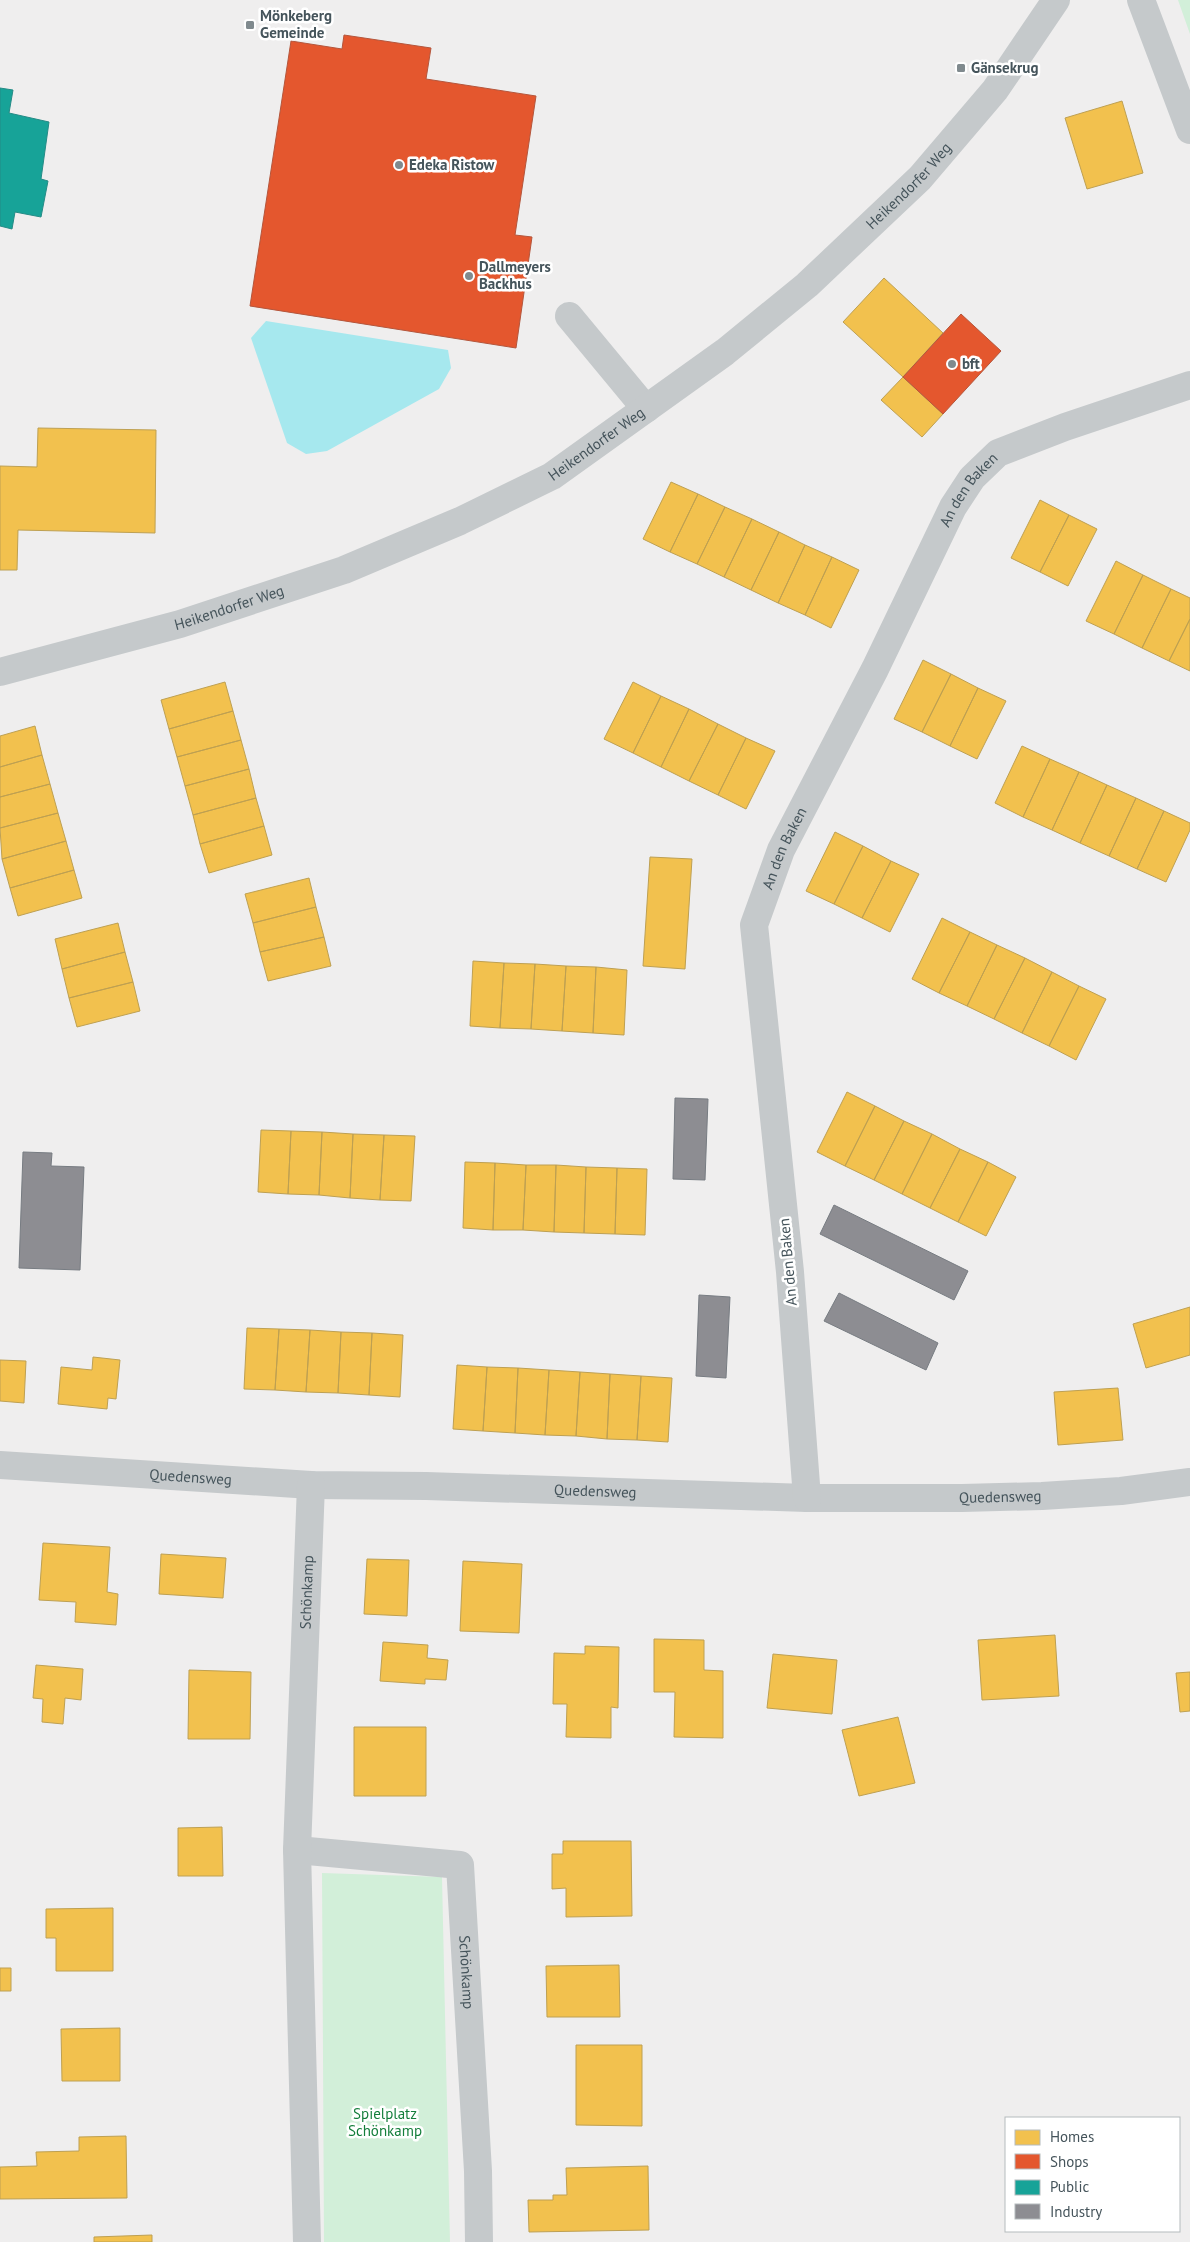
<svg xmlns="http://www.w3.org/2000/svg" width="1190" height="2242" viewBox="0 0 1190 2242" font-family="'PT Sans',sans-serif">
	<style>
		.green { fill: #d2efd9 }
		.water { fill: #a6e8ee }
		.homes { fill: #f2c14e; stroke: #bea052 }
		.shops { fill: #e4572e; stroke: #b4563c }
		.public { fill: #17a398; stroke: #258b86 }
		.industry { fill: #8d8d92; stroke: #777c82 }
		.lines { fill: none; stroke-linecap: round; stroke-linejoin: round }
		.minor { stroke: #c5c9cb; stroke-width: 28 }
		.poi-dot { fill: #808a8e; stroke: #fff; stroke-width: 2 }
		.labels { text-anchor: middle; stroke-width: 5; stroke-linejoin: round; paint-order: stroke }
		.poi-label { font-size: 15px; font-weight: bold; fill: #45545b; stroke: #fff; text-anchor: start }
		.street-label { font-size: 15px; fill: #45545b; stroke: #fff }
		.park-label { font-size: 15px; fill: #147e3b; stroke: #fff }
	</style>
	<rect width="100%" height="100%" fill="#efeeee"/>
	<path class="green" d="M1178 0H1190V34Z
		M322 1873 442 1877 450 2242H324Z"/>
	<path class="water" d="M266 321 448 350 451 368 439 389 327 451 306 454 287 443 251 338Z"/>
	<path class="homes" d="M1122 101 1143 173 1087 189 1065 118Z
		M884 278 943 333 903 377 843 322Z
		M903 377 943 414 922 437 881 400Z
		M38 428 156 430 155 533 18 530 17 570H0V466L37 467Z
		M671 482 698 494 670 552 643 539Z
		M698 494 725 507 697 564 670 552Z
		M1040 500 1069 515 1040 572 1011 558Z
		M725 507 752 519 724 577 697 564Z
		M1069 515 1097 529 1068 586 1040 572Z
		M752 519 779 532 751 590 724 577Z
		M779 532 805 545 778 603 751 590Z
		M805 545 832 557 805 615 778 603Z
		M832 557 859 570 831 628 805 615Z
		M1116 561 1143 575 1114 634 1086 621Z
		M1143 575 1171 589 1142 648 1114 634Z
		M1171 589 1190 598V619L1169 661 1142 648Z
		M1190 619V671L1169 661Z
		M923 660 951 674 922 732 894 719Z
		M951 674 978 688 950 746 922 732Z
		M225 682 233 711 169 729 161 700Z
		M633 682 661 696 633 753 604 739Z
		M978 688 1006 701 977 759 950 746Z
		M661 696 689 709 661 767 633 753Z
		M689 709 718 724 689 781 661 767Z
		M233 711 241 740 177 757 169 729Z
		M718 724 746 738 718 795 689 781Z
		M35 726 42 755 0 767V736Z
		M746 738 775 751 746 809 718 795Z
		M241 740 249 769 185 786 177 757Z
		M1022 746 1050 759 1023 817 995 803Z
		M42 755 50 784 0 797V767Z
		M1050 759 1079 772 1052 830 1023 817Z
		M249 769 256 798 193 815 185 786Z
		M1079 772 1107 785 1080 843 1052 830Z
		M50 784 58 813 0 828V797Z
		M1107 785 1136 798 1109 856 1080 843Z
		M256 798 264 826 200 844 193 815Z
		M1136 798 1164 811 1137 869 1109 856Z
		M1164 811 1190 823V830L1166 882 1137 869Z
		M58 813 66 841 2 859 0 828Z
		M264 826 272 855 209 873 200 844Z
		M835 832 863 846 834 904 806 891Z
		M66 841 74 870 10 888 2 859Z
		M863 846 891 861 862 918 834 904Z
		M650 857 692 859 685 969 643 966Z
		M891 861 919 874 890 932 862 918Z
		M74 870 82 898 18 916 10 888Z
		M309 878 316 907 253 923 245 894Z
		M316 907 324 937 260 952 253 923Z
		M942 918 970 932 939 993 912 979Z
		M118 923 125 952 62 969 55 939Z
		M970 932 997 945 967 1006 939 993Z
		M324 937 331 966 268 981 260 952Z
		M997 945 1025 958 994 1019 967 1006Z
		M125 952 133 982 69 998 62 969Z
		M1025 958 1052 972 1022 1033 994 1019Z
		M473 961 504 963 500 1028 470 1026Z
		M504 963 535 964 531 1029 500 1028Z
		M535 964 566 966 562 1031 531 1029Z
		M566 966 596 967 593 1033 562 1031Z
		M596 967 627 970 624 1035 593 1033Z
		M1052 972 1079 986 1049 1046 1022 1033Z
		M133 982 140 1011 77 1027 69 998Z
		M1079 986 1106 999 1076 1060 1049 1046Z
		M847 1092 875 1106 845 1166 817 1152Z
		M875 1106 904 1121 874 1180 845 1166Z
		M904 1121 932 1134 902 1194 874 1180Z
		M261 1130 291 1131 288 1194 258 1192Z
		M291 1131 322 1132 319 1195 288 1194Z
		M322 1132 353 1134 350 1198 319 1195Z
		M353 1134 384 1135 380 1200 350 1198Z
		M932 1134 960 1149 930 1208 902 1194Z
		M384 1135 415 1136 411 1201 380 1200Z
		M960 1149 988 1162 958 1222 930 1208Z
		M465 1162 495 1163 493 1230 463 1228Z
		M988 1162 1016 1177 986 1236 958 1222Z
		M495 1163 526 1165 523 1230H493Z
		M526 1165H556L554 1232 523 1230Z
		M556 1165 586 1167 584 1233 554 1232Z
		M586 1167 617 1168 615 1234 584 1233Z
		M617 1168 647 1169 645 1235 615 1234Z
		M1190 1307V1355L1146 1368 1133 1324Z
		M247 1328 279 1329 275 1390 244 1389Z
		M279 1329 310 1330 306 1392 275 1390Z
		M310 1330 341 1332 338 1393 306 1392Z
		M341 1332 372 1333 369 1395 338 1393Z
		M372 1333 403 1335 400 1397 369 1395Z
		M93 1357 120 1360 116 1399 108 1398 107 1409 58 1404 61 1367 92 1370Z
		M0 1360 26 1361 24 1403 0 1401Z
		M457 1365 487 1367 483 1431 453 1429Z
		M487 1367 518 1368 515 1433 483 1431Z
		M518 1368 549 1370 545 1435 515 1433Z
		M549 1370 580 1372 576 1436 545 1435Z
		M580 1372 610 1374 607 1439 576 1436Z
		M610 1374 641 1376 637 1440 607 1439Z
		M641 1376 672 1378 668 1442 637 1440Z
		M1118 1388 1123 1440 1058 1445 1054 1392Z
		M43 1543 110 1547 107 1592 118 1594 116 1625 75 1622 76 1602 39 1600Z
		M161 1554 226 1558 223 1598 159 1594Z
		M367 1559 409 1560 407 1616 364 1614Z
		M463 1561 522 1564 519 1633 460 1631Z
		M1055 1635 1059 1696 982 1700 978 1640Z
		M654 1639 704 1640V1670L723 1671V1738L674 1737 675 1692H654Z
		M383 1642 428 1645 427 1658 448 1660 446 1680 425 1679V1684L380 1681Z
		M585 1646 619 1647 618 1708 611 1707V1738L566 1737 567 1704H553L554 1653 585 1654Z
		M773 1654 837 1660 832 1714 767 1708Z
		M36 1665 83 1669 81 1700 65 1698 63 1724 42 1722 43 1699 33 1698Z
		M189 1670 251 1672 250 1739H188Z
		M1190 1672V1711L1180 1712 1176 1673Z
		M898 1717 915 1783 859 1796 842 1730Z
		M354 1727H426V1796H354Z
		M222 1827 223 1876H178V1828Z
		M563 1841H631L632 1916 566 1917V1888L552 1889V1854H563Z
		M113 1908V1971H56V1938H46V1909Z
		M619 1965 620 2017H547L546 1966Z
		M0 1968H11V1991H0Z
		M120 2028V2081H62L61 2029Z
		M576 2045H642V2126L576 2125Z
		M126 2136 127 2198 0 2199V2167L37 2166 36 2152 79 2151V2137Z
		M648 2166 649 2230 529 2232 528 2200H553V2195H567L566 2168Z
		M152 2235V2242H94V2237Z"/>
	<path class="shops" d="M344 35 431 48 426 79 536 96 515 235 532 237 516 348 250 306 291 41 342 49Z
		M961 314 1001 351 943 414 903 377Z"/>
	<path class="public" d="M0 88 13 90 9 113 49 122 41 179 48 181 41 217 15 212 12 229 0 226Z"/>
	<path class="industry" d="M675 1098 708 1099 705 1180 673 1179Z
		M23 1152 52 1153 51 1166 84 1167 80 1270 19 1268Z
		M834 1205 968 1271 954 1300 820 1234Z
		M839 1293 938 1343 926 1370 824 1321Z
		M699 1295 730 1297 726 1378 696 1376Z"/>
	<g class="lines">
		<g class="minor">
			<path d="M1141 0 1190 130"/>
			<path d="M569 316 646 409"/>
			<path id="s1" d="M0 672 180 624 344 570 460 521 552 476 725 352 807 285 920 178 995 90 1056 0"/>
			<path id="s2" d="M0 1465 311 1485 426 1486 807 1498H962L1042 1496 1121 1491 1190 1482"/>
			<path id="s3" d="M807 1498 790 1272 754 925 781 850 875 669 953 507 972 478 998 453 1065 427 1190 385"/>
			<path id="s4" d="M297 1850 460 1865 478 2171 479 2242"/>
			<path id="s5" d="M307 2242 297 1850 311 1485"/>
		</g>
	</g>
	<g class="poi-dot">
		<rect x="245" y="20" width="10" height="10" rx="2.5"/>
		<rect x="956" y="63" width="10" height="10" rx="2.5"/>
		<circle cx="399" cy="165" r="5"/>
		<circle cx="469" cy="276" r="5"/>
		<circle cx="952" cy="364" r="5"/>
	</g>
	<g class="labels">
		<g class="poi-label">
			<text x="260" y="21">Mönkeberg<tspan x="260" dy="17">Gemeinde</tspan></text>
			<text x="971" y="73">Gänsekrug</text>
			<text x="409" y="170">Edeka Ristow</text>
			<text x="479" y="272">Dallmeyers<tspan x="479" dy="17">Backhus</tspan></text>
			<text x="962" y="369">bft</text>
		</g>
		<g class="street-label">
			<text dy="5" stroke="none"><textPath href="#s1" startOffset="1048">Heikendorfer Weg</textPath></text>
			<text dy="5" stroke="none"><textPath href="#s1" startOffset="642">Heikendorfer Weg</textPath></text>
			<text dy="5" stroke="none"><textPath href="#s3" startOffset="1062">An den Baken</textPath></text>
			<text dy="5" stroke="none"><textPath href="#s1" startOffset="238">Heikendorfer Weg</textPath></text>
			<text dy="5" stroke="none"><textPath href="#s3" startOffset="658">An den Baken</textPath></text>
			<text transform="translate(788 1262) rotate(-95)" y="5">An den Baken</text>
			<text dy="5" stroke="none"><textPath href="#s2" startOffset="191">Quedensweg</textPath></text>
			<text dy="5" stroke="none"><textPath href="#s2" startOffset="596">Quedensweg</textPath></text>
			<text dy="5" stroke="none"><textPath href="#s2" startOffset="1001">Quedensweg</textPath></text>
			<text dy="5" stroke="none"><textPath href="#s5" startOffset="650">Schönkamp</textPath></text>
			<text dy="5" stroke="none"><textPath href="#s4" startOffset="271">Schönkamp</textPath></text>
		</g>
		<g class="park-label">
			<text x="385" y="2119">Spielplatz<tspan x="385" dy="17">Schönkamp</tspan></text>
		</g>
	</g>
	<rect x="1005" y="2117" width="175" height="115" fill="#ffffff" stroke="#b5bbbd"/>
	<rect x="1015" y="2130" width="25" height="15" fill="#f2c14e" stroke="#b5bbbd"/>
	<text x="1050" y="2142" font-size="15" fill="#45545b">Homes</text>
	<rect x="1015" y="2154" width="25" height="15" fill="#e4572e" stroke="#b5bbbd"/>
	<text x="1050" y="2167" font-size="15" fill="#45545b">Shops</text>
	<rect x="1015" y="2180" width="25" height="15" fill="#17a398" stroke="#b5bbbd"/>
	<text x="1050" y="2192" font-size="15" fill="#45545b">Public</text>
	<rect x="1015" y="2204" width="25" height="15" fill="#8d8d92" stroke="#b5bbbd"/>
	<text x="1050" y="2217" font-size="15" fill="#45545b">Industry</text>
</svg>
